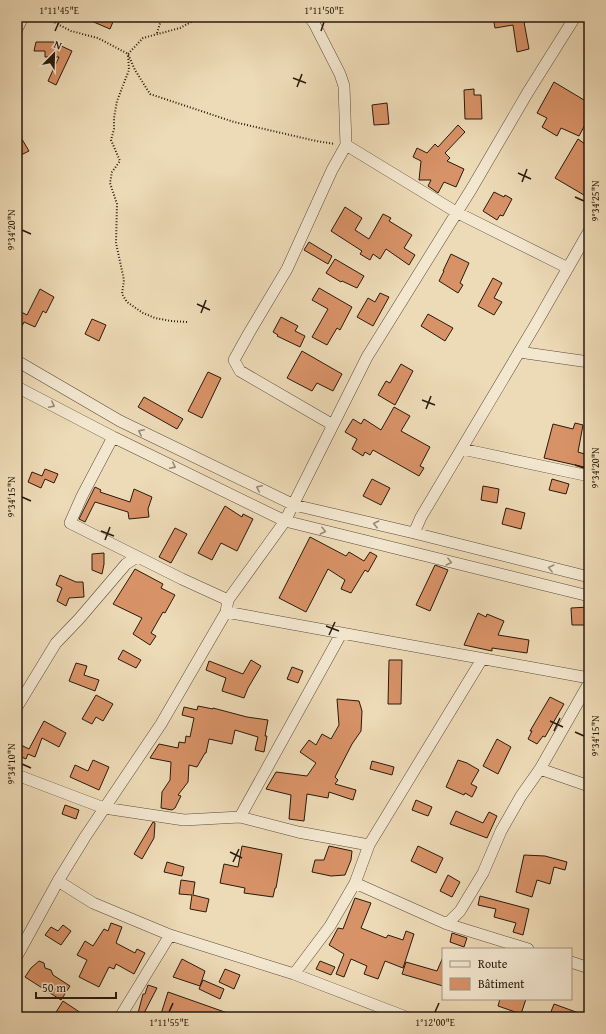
<svg xmlns="http://www.w3.org/2000/svg" width="606" height="1034" viewBox="0 0 606 1034" font-family="'Gentium Book Plus',serif">
	<style>
		.building { fill: #d89267; stroke: #291a0c }
		.lines { fill: none; stroke-linecap: round; stroke-linejoin: round }
		.minor-casing { stroke: #5a4a36; stroke-width: 12 }
		.path { stroke: #291a0c; stroke-width: 2; stroke-dasharray: 1 2; stroke-linecap: butt }
		.minor { stroke: #f3e7d0; stroke-width: 11 }
		.oneway { stroke: #988b78 }
		.ticks { fill: none; stroke: #291a0c; stroke-width: 1.5 }
		.neatline { fill: none; stroke: #291a0c; stroke-width: 1.5 }
		.ticks-label { font-size: 10px; text-anchor: middle; fill: #291a0c }
	</style>
	<rect width="100%" height="100%" fill="#eddab6"/>
	<filter id="stains"><feTurbulence type="fractalNoise" baseFrequency=".005" numOctaves="4"/><feColorMatrix values="0 0 0 0 .2 0 0 0 0 .09 0 0 0 0 .02 0 0 0 .5 -.17"/></filter>
	<radialGradient id="worn" r=".72"><stop offset=".6" stop-color="#630" stop-opacity="0"/><stop offset="1" stop-color="#630" stop-opacity=".3"/></radialGradient>
	<path class="building" d="M82 17H115L110 29Z
		M493 17H530V21L524 22 529 49 517 52 513 25 495 28Z
		M36 42H60L59 45 72 51 56 85 48 81 59 57H45V51H34Z
		M554 82 589 103V117L579 136 561 128 557 136 542 127 547 118 537 113Z
		M474 89V95H481L482 119H465L464 90Z
		M387 103 389 124 374 125 372 105Z
		M458 125 465 132 445 153 450 158 447 161 464 169 456 187 444 182 438 193 428 186 431 180H419L421 161 413 157 417 148 427 153 435 144 438 147Z
		M17 131 29 151 17 157Z
		M578 139 589 147V198L555 178Z
		M494 192 504 197 505 195 512 199 503 216 500 215 497 220 483 211Z
		M345 207 362 218 355 230 369 239 383 214 391 218 389 221 412 235 404 248 415 255 409 265 386 249 380 259 373 254 370 260 360 254 362 251 331 231Z
		M309 242 332 256 328 264 304 250Z
		M451 254 469 263 460 283 463 285 458 293 439 281 444 271H443Z
		M335 259 364 276 357 288 342 281 341 282 326 273Z
		M493 278 502 283 494 298 502 302 494 315 478 306Z
		M319 288 352 307 340 330 337 328 327 345 312 337 328 309 312 300Z
		M40 289 54 297 46 313 43 311 35 327 24 322 17 336V310L27 315Z
		M380 293 389 297 373 326 357 317 368 298 375 302Z
		M428 314 453 328 445 341 421 326Z
		M281 317 298 326 295 331 305 336 300 347 277 336 278 335 273 332Z
		M92 319 106 325 99 341 85 334Z
		M302 351 342 374 333 391 317 383 312 391 287 378Z
		M401 364 413 371 395 405 378 395 386 381 390 383Z
		M208 372 221 378 202 418 188 411Z
		M144 397 183 419 177 429 138 407Z
		M394 407 410 416 401 431 430 447 420 466 424 468 419 476 373 450 370 455 365 452 363 456 352 449 357 439 345 432 353 419 361 424 364 419 381 430Z
		M575 423 583 425 578 452 588 455 584 467 544 458 553 424 573 429Z
		M45 469 58 474 54 483 45 479 41 488 28 482 32 472 42 476Z
		M372 479 390 488 381 505 363 496Z
		M552 479 569 484 566 494 549 490Z
		M483 486 499 489 497 503 481 500Z
		M95 487 101 490 100 492 130 502 134 489 152 497 148 509 149 517 129 519 128 512 95 502 85 522 79 519Z
		M225 506 242 517 243 514 253 519 237 551 221 543 212 560 198 553Z
		M506 508 525 513 521 529 502 524Z
		M175 528 187 534 171 563 159 557Z
		M310 537 346 556 349 552 364 561 370 552 377 556 368 572 365 570 351 593 341 589 345 580 328 569 306 612 279 598Z
		M104 553V564L102 574 92 570V554Z
		M435 565 448 570 430 611 416 605Z
		M135 569 163 584 161 588 175 595 165 613 163 612 151 633 156 636 150 645 133 634 142 618 113 604Z
		M60 575 76 582H83L84 597 69 598 66 606 57 601 62 588 56 585Z
		M589 607V625H572L571 608Z
		M478 613 486 617 487 614 504 621 498 635 529 640 527 653 492 648V651L464 645Z
		M123 650 141 660 136 668 118 659Z
		M251 660 261 666 248 688 244 698 222 691 226 678 206 670 209 661 243 674Z
		M389 660H402L401 704H388Z
		M76 663 87 666 84 675 99 680 95 691 69 681Z
		M292 667 303 671 298 683 287 679Z
		M96 695 113 704 103 721 96 717 92 724 82 719Z
		M550 697 564 704 545 737 543 736 537 744 528 739 532 731H530Z
		M337 699 359 701 362 711 361 731 352 744 335 777 338 780 335 784 356 790 353 800 329 792 328 798 307 794 304 821 289 819 291 795 266 789 276 772 307 776 316 763 300 752 309 740 316 745 322 734 331 739 339 725Z
		M198 706 213 709V708L247 717 268 720 265 736H267L264 752 255 750 258 737 235 730 232 744 209 739 206 753H205L197 767 189 765 188 782 178 795 181 796 175 808 172 810 161 808 162 792 170 780 171 762 150 758 159 744 178 748 179 742 185 743 186 736 190 737 194 718 182 715 184 707 197 710Z
		M44 721 66 733 59 747 42 738 35 757 28 754 26 759 17 755V743L29 749Z
		M497 739 511 747 498 774 483 766Z
		M93 760 109 767 99 790 70 777 75 765 88 771Z
		M458 760 467 763 479 770 471 784 477 787 472 797 465 793 464 795 446 787Z
		M372 761 394 767 392 775 370 769Z
		M416 800 432 807 428 816 412 810Z
		M65 805 79 810 76 819 62 814Z
		M456 811 483 823 489 812 497 816 487 838 450 824Z
		M153 822 155 823 154 838 142 859 134 854Z
		M242 846 282 854 276 888H275L273 897 244 893 245 888 220 883 224 864 238 867Z
		M329 846 352 851 351 860 345 875 331 876 312 872 315 860H324Z
		M418 846 443 858 436 873 411 861Z
		M524 855 545 856 567 862 565 870 554 867 550 884 537 880 532 897 516 892Z
		M167 862 184 867 182 876 164 872Z
		M448 875 460 882 452 897 440 891Z
		M181 880 195 882 193 895 209 899 206 912 190 909 192 895 179 894Z
		M480 896 529 909 523 935 513 932 516 923 494 917 496 909 478 905Z
		M355 898 371 903 361 928 386 938 388 935 403 940 406 931 414 934 403 968 385 961 378 979 364 974 367 966 351 959 344 977 336 974 344 954 329 945 338 928 343 929Z
		M111 923 122 927 116 943 135 953 137 949 145 953 134 974 116 964 114 969 109 967 99 987 79 977 87 960 77 955 85 941 93 946 104 929 108 931Z
		M63 925 71 931 61 945 45 935 51 927 58 931Z
		M452 933 467 938 464 947 450 942Z
		M443 957V986L402 974 406 962 437 971Z
		M182 959 205 971 200 986 173 977Z
		M39 961 44 963 45 968 51 970 53 975 70 986 61 1000 25 977 31 968Z
		M320 961 335 967 331 975 316 969Z
		M225 969 240 975 234 989 219 982Z
		M203 980 224 989 220 999 199 989Z
		M148 985 157 988 142 1017H137L143 994H145Z
		M168 992 236 1016V1017H160Z
		M500 999H526L521 1014 498 1006Z
		M63 1001 87 1017H53Z
		M554 1004 587 1016V1017H549Z"/>
	<g class="lines">
		<g class="minor-casing">
			<path id="minor" d="M309 17 314 23 340 74 344 86 346 145 332 170 287 269 249 333 234 360 240 371 333 425
				M17 29 23 17
				M346 145 456 212 568 268
				M519 352 589 362
				M17 361 120 421 294 505 414 533 589 577
				M17 387 113 437 285 521 589 596
				M113 437 82 496 70 523 182 579 228 600
				M462 449 589 476
				M414 533 421 517 537 322 589 231
				M226 612 589 678
				M17 707 56 643 79 619 126 564 137 557
				M540 769 589 786
				M17 775 104 808 184 820 240 817 298 832 369 845
				M240 817 341 634
				M58 881 93 903 170 935 120 1017
				M355 883 447 924 528 949
				M447 924 460 911 483 873 501 831 521 796 540 769 589 683
				M170 935 294 974 406 1017
				M17 956 58 881 85 837 161 724 226 612 228 600 285 521 367 357 472 188 528 92 575 17
				M571 962 589 968
				M294 974 330 926 355 883 369 845 482 659"/>
		</g>
		<path class="path" d="M44 17 71 31 98 38 128 54 135 70 150 94 234 122 316 141 335 144
			M157 33 162 17
			M187 322 171 321 155 318 143 313 127 302 122 294 124 280 116 243 117 204 110 183 112 172 120 161 111 140 114 129V118L117 101 129 70 128 54 143 38 180 28 193 21H272L293 17"/>
		<use href="#minor" class="minor"/>
	</g>
	<defs><path id="oneway-chevron" d="M-2-3.5L2.5 0L-2 3.5" fill="none" stroke-width="1.6" stroke-linecap="round" stroke-linejoin="round"/></defs>
	<g class="oneway">
		<use href="#oneway-chevron" transform="translate(52 405) rotate(27)"/>
		<use href="#oneway-chevron" transform="translate(141 432) rotate(-154)"/>
		<use href="#oneway-chevron" transform="translate(173 466) rotate(26)"/>
		<use href="#oneway-chevron" transform="translate(259 488) rotate(-154)"/>
		<use href="#oneway-chevron" transform="translate(376 524) rotate(-167)"/>
		<use href="#oneway-chevron" transform="translate(323 531) rotate(14)"/>
		<use href="#oneway-chevron" transform="translate(449 562) rotate(14)"/>
		<use href="#oneway-chevron" transform="translate(551 568) rotate(-166)"/>
	</g>
	<path class="ticks" d="M55 31 59 22M321 31 324 22M293 78 306 83M297 87 302 74M518 173 531 179M522 182 527 169M575 197 584 201M22 230 31 234M197 304 210 310M201 313 206 300M422 400 435 405M426 409 431 396M575 465 584 468M22 497 31 501M101 531 114 536M105 540 110 527M326 626 339 631M329 635 335 622M550 721 563 727M554 731 560 718M575 732 584 736M22 764 31 768M230 852 242 858M233 862 239 849M169 1012 173 1003M435 1012 439 1003"/>
	<rect width="606" height="1034" fill="none" stroke="#eddab6" stroke-width="44"/>
	<rect x="442" y="948" width="130" height="52" fill="#f3e7d0" stroke="#a29582"/>
	<rect x="450" y="961" width="20" height="6" fill="#f3e7d0" stroke="#a29582"/>
	<text x="478" y="968" font-size="12" fill="#291a0c">Route</text>
	<rect x="450" y="978" width="20" height="12" fill="#d89267" stroke="#a29582"/>
	<text x="478" y="988" font-size="12" fill="#291a0c">Bâtiment</text>
	<g transform="translate(54 54) rotate(23)" stroke="#f3e7d0" stroke-width="3" paint-order="stroke">
	<path d="M0-3L7 15L0 10L-7 15Z" fill="#291a0c"/>
	<text y="-6" font-size="11" font-weight="bold" text-anchor="middle" fill="#291a0c">N</text>
	</g>
	<path d="M36 992v6h80v-6" fill="none" stroke="#291a0c" stroke-width="2"/>
	<text x="42" y="992" font-size="12" fill="#291a0c" stroke="#f3e7d0" stroke-width="3" paint-order="stroke">50 m</text>
	<rect x="22" y="22" width="562" height="990" class="neatline"/>
	<g class="ticks-label">
		<text x="59" y="14">1°11'45"E</text>
		<text x="324" y="14">1°11'50"E</text>
		<text transform="translate(595 201) rotate(-90)" y="4">9°34'25"N</text>
		<text transform="translate(11 230) rotate(-90)" y="4">9°34'20"N</text>
		<text transform="translate(595 468) rotate(-90)" y="4">9°34'20"N</text>
		<text transform="translate(11 497) rotate(-90)" y="4">9°34'15"N</text>
		<text transform="translate(595 736) rotate(-90)" y="4">9°34'15"N</text>
		<text transform="translate(11 764) rotate(-90)" y="4">9°34'10"N</text>
		<text x="169" y="1026">1°11'55"E</text>
		<text x="435" y="1026">1°12'00"E</text>
	</g>
	<rect width="100%" height="100%" filter="url(#stains)"/>
	<rect width="100%" height="100%" fill="url(#worn)"/>
</svg>
